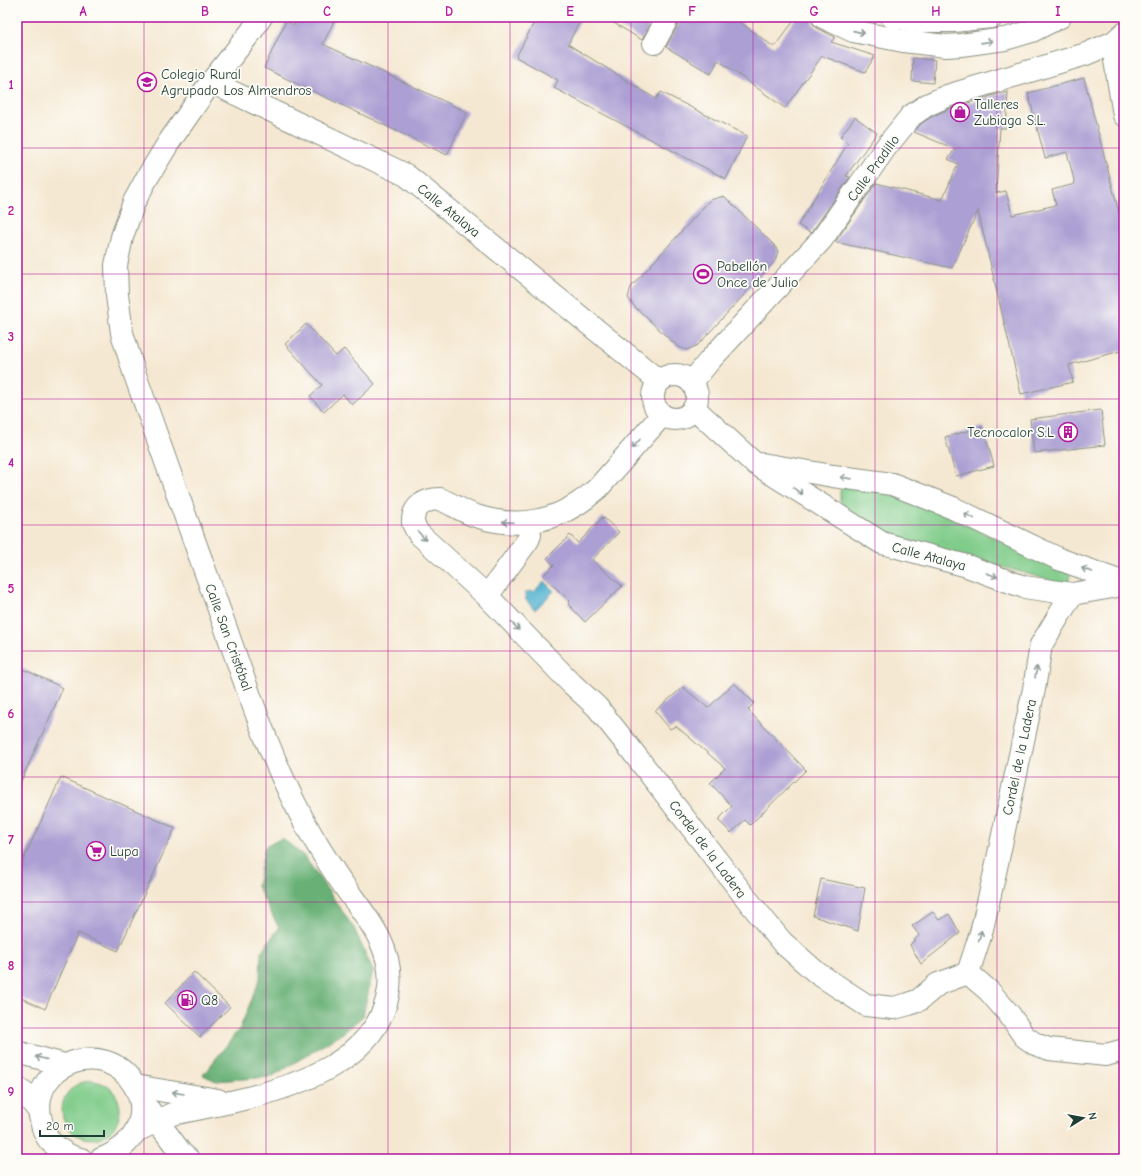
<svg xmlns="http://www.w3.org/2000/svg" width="1141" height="1176" viewBox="0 0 1141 1176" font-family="'Comic Neue',sans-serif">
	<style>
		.green { fill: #80cc8a; stroke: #50845f }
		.forest { fill: #68b076; stroke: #447655 }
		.water { fill: #51b2d0; stroke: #387882 }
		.building { fill: #ab9fd3 }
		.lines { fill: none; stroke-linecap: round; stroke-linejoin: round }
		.minor-casing { stroke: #8a9283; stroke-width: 24 }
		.major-casing { stroke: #8a9283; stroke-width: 24 }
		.highway-casing { stroke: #8a9283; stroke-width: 24 }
		.minor { stroke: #fff; stroke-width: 22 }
		.major { stroke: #fff; stroke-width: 22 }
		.highway { stroke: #fff; stroke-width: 22 }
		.oneway { stroke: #8f9e9a }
		.grid { fill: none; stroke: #b5179e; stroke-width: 1; stroke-opacity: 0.55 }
		.labels { text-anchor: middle; stroke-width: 3.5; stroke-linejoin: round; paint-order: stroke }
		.poi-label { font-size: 14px; fill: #1f3d34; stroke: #fdfcf7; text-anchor: start }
		.street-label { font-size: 14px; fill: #1f3d34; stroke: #fdfcf7 }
		.neatline { fill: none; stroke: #b5179e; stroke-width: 1.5 }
		.grid-label { font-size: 13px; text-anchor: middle; font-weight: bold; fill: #b5179e }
	</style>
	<rect width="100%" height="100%" fill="#fdfcf7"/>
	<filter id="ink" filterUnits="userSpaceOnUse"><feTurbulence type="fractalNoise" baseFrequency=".025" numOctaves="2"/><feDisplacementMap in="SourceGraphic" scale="8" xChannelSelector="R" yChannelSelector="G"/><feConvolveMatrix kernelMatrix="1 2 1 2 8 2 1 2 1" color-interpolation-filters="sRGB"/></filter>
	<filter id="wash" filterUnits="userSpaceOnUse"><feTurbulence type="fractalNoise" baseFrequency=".012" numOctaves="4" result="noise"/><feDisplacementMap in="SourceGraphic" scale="16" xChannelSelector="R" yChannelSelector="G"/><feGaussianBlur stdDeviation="0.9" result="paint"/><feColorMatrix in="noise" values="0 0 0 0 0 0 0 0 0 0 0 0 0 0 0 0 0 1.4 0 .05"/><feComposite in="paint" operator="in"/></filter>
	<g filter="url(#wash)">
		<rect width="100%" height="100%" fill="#f5e8d2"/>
		<path class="green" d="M845 485 893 490 1070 574V580L1065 583H1060L885 534 845 507 840 500V491Z
			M62 1110a29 29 0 1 1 58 0a29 29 0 1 1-58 0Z"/>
		<path class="forest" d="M282 838 304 856 354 928 373 971 363 1016 343 1033 271 1077 216 1081 203 1075 240 1028 260 979 261 952 279 928 257 886 265 847Z"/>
		<path class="water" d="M544 581 554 591 535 610 526 600 525 593 530 591 534 592Z"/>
		<g id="blocks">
			<path class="building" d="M297 17H336L323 44 467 112 447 155 264 68 286 21 294 25Z
				M537 17H582L568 44 656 99 661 92 747 136 726 179 554 88 558 80 516 57Z
				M604 17H654L642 40Z
				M680 17H733L774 47 797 17H811L813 24 817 28 835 37 831 42 875 56 865 72 822 56 785 108 718 60 711 74 666 47 679 23Z
				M913 58 935 60 933 83 912 81Z
				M1084 78 1124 232V350L1069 365 1073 382 1021 394 978 211 952 268 835 242 876 183 942 200 958 164 948 159 955 149 914 132 922 123 933 116 951 108 998 94 1008 92 1006 128H1000L996 193 1006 191 1012 215 1056 205 1052 190 1075 184 1067 152 1045 158 1028 93Z
				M855 117 877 133 846 176 850 177 811 233 798 225 848 143 840 137Z
				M724 196 774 245 778 251 775 261 698 345 687 350 678 347 634 306 628 298 631 287 710 200Z
				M306 324 336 356 344 349 375 384 352 405 343 394 324 412 310 396 322 385 285 344Z
				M1101 410 1105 445 1034 453 1030 419Z
				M983 427 994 466 956 476 945 437Z
				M603 517 619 532 592 560 622 586 585 622 568 604 570 601 543 576 554 565 547 558 570 535 578 543Z
				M17 666 63 688 17 790Z
				M734 683 754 703 748 710 806 770 750 825 745 820 731 833 718 820 732 806 710 783 725 768 676 726 670 729 655 711 683 687 708 708Z
				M61 777 175 828 118 951 78 933 45 1009 17 996V874Z
				M821 879 865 888 858 931 813 916Z
				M933 912 939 920 949 914 960 933 921 964 910 945 919 935 912 926Z
				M194 972 230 1007 200 1037 165 1003Z"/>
		</g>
	</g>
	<g filter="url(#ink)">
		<use href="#blocks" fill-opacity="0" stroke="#8a9283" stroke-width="1"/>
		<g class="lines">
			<g class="minor-casing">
				<path id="minor" d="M823 17 853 31 903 41 946 46 961 45 1005 39 1032 31 1060 17
					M1123 34 1114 42 1113 48 1124 115
					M654 43 668 17
					M211 82 406 175 659 381
					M653 397a22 22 0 1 1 44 0a22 22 0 1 1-44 0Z
					M692 382 710 360 822 239 886 147 911 116 927 105 947 96 1086 54 1114 42
					M695 409 753 462 882 543 967 566 1024 587 1072 594 1124 585
					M662 415 598 488C563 520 522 531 476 516 464 512 452 504 440 499 426 499 412 506 413 523 414 526 417 531 419 534L487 596 571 683 597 707 629 747 750 903 782 942 817 973 866 1005 894 1008 909 1004 919 1000 938 984 968 973 989 991 1009 1014 1024 1036 1035 1044 1049 1049 1106 1055 1124 1050
					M762 464 833 476 892 484 953 508 1059 559 1124 583
					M487 596 528 540 530 535 529 523
					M968 973 981 933 996 868 1034 689 1041 645 1072 594"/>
			</g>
			<g class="major-casing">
				<path id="major" d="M231 1102C292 1088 379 1062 389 989 394 949 368 919 347 890 334 872 322 853 311 834 274 769 250 697 225 626 194 541 164 457 134 372L122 333 117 295 116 265 122 237 134 202 147 178 169 142 211 82 251 32 261 17"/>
			</g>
			<g class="highway-casing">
				<path id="highway" d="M892 17 919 21H953L992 17
					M17 1052 65 1065
					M135 1086 218 1100
					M17 1087 26 1095 39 1111
					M149 1110 181 1153 188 1159
					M136 1131 172 1114 231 1102
					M81 1159C68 1157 59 1150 50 1141 44 1134 42 1125 40 1116 31 1062 106 1037 134 1085 153 1116 132 1148 101 1159"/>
			</g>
			<use href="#minor" class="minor"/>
			<use href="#major" class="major"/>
			<use href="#highway" class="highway"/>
		</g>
		<defs><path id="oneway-shaft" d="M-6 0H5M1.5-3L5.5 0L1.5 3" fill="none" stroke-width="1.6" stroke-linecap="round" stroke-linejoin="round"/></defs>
		<g class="oneway">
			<use href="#oneway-shaft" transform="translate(859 32) rotate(13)"/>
			<use href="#oneway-shaft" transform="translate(987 42) rotate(-8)"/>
			<use href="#oneway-shaft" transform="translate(636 444) rotate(131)"/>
			<use href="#oneway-shaft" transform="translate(846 478) rotate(-172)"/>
			<use href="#oneway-shaft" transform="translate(798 491) rotate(32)"/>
			<use href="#oneway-shaft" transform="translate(969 516) rotate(-154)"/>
			<use href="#oneway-shaft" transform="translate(508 522) rotate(-178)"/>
			<use href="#oneway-shaft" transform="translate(422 536) rotate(49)"/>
			<use href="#oneway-shaft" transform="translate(1087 570) rotate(-160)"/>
			<use href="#oneway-shaft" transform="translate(992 575) rotate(20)"/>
			<use href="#oneway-shaft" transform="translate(515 626) rotate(45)"/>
			<use href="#oneway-shaft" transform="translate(1036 672) rotate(-81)"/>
			<use href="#oneway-shaft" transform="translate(980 936) rotate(-75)"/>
			<use href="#oneway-shaft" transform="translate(41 1058) rotate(-165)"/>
			<use href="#oneway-shaft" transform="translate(178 1093) rotate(-170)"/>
		</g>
	</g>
	<path class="grid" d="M144 17V1159M266 17V1159M388 17V1159M510 17V1159M631 17V1159M753 17V1159M875 17V1159M997 17V1159M17 148H1124M17 274H1124M17 399H1124M17 525H1124M17 651H1124M17 777H1124M17 902H1124M17 1028H1124"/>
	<defs>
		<g id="school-ring" transform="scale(1)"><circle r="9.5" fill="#fdfcf7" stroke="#b5179e" stroke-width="1.5"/><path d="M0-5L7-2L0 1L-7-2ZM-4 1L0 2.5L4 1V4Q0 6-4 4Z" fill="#b5179e"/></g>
		<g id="shop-ring" transform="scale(1)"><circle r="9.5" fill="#fdfcf7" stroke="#b5179e" stroke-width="1.5"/><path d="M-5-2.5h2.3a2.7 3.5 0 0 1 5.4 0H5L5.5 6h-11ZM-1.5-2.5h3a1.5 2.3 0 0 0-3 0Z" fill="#b5179e"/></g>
		<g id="stadium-ring" transform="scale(1)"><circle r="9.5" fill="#fdfcf7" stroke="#b5179e" stroke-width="1.5"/><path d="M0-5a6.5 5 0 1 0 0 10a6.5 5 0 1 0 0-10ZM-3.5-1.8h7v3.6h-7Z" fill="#b5179e"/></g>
		<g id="building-ring" transform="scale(1)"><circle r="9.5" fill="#fdfcf7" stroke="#b5179e" stroke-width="1.5"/><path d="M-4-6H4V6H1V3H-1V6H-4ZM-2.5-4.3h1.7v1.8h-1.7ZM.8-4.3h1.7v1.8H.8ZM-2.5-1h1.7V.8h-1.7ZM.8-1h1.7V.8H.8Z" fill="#b5179e"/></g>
		<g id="supermarket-ring" transform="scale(1)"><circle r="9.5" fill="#fdfcf7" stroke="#b5179e" stroke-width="1.5"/><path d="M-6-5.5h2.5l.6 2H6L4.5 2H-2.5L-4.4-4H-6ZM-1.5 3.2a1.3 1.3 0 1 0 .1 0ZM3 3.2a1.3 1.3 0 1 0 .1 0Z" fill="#b5179e"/></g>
		<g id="fuel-ring" transform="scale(1)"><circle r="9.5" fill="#fdfcf7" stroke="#b5179e" stroke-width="1.5"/><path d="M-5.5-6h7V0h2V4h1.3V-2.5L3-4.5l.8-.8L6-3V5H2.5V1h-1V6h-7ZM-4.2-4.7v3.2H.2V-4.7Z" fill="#b5179e"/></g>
	</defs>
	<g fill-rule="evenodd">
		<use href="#school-ring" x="147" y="82"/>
		<use href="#shop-ring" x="960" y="112"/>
		<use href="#stadium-ring" x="703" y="274"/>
		<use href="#building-ring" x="1068" y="432"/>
		<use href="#supermarket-ring" x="96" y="851"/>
		<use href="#fuel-ring" x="187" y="1000"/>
	</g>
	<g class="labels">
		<g class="poi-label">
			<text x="161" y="79">Colegio Rural<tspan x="161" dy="16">Agrupado Los Almendros</tspan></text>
			<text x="974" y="109">Talleres<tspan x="974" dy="16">Zubiaga S.L.</tspan></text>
			<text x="717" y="271">Pabellón<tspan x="717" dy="16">Once de Julio</tspan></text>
			<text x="1054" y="437" text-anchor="end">Tecnocalor S.L</text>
			<text x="110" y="856">Lupa</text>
			<text x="201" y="1005">Q8</text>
		</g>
		<g class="street-label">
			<text transform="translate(873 168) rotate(-54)" y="5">Calle Pradillo</text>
			<text transform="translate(449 210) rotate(39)" y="5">Calle Atalaya</text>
			<text transform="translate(929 556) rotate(15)" y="5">Calle Atalaya</text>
			<text transform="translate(229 637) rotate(70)" y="5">Calle San Cristóbal</text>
			<text transform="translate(1019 757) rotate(-78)" y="5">Cordel de la Ladera</text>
			<text transform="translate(708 849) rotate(53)" y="5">Cordel de la Ladera</text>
		</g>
	</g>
	<rect width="1141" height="1176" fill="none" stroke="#fdfcf7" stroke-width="44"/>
	<g transform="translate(1083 1118) rotate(79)" stroke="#fdfcf7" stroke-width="3" paint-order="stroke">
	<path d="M0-3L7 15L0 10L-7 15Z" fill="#1f3d34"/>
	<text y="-6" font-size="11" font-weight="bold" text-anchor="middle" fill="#1f3d34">N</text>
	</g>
	<path d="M40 1130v6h64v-6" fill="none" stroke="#1f3d34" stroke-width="2"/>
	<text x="46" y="1130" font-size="12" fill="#1f3d34" stroke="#fdfcf7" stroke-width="3" paint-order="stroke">20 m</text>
	<rect x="22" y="22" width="1097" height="1132" class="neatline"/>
	<g class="grid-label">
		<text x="83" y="16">A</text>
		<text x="205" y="16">B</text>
		<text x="327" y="16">C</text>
		<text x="449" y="16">D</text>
		<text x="570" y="16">E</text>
		<text x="692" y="16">F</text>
		<text x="814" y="16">G</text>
		<text x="936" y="16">H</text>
		<text x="1058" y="16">I</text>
		<text x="11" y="89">1</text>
		<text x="11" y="215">2</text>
		<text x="11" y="341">3</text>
		<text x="11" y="467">4</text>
		<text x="11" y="593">5</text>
		<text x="11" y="718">6</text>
		<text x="11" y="844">7</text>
		<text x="11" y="970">8</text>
		<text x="11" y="1096">9</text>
	</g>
</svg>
